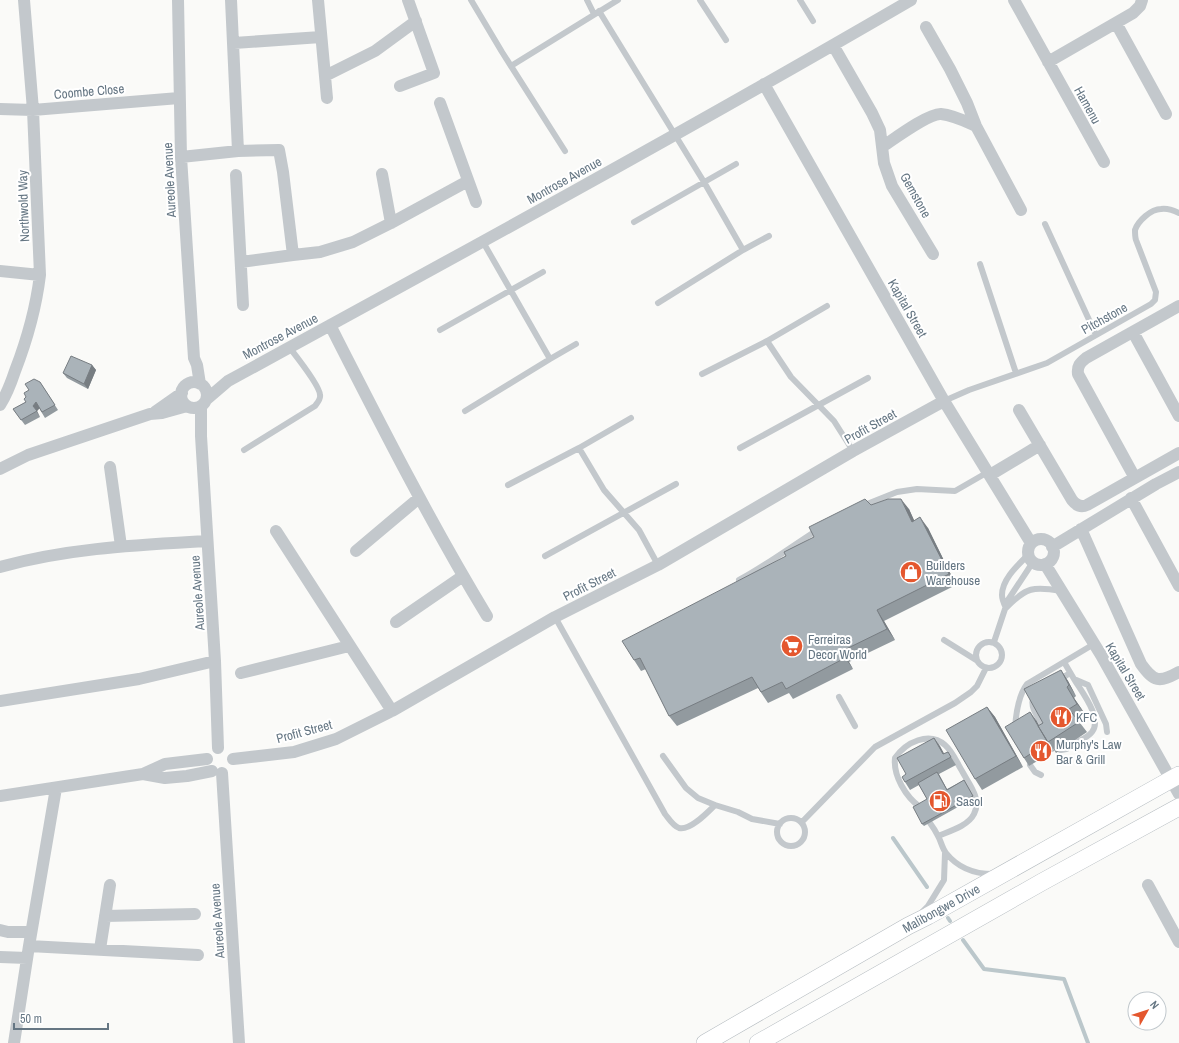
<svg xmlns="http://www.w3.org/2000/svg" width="1179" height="1043" viewBox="0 0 1179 1043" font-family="'Archivo Narrow',sans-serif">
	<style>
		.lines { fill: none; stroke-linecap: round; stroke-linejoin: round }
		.stream { stroke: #bbc7cb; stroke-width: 4 }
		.secondary-casing { stroke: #b3babf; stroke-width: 18 }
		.service { stroke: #c3c8cc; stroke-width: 6 }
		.minor { stroke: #c3c8cc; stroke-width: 12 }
		.secondary { stroke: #fff; stroke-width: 17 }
		.wall { fill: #929a9f }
		.shaded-wall { fill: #777d82 }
		.building { fill: #aab3b9; stroke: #777d82 }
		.labels { text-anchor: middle; stroke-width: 4; stroke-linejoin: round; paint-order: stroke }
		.street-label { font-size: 13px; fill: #657683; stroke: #fff }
		.poi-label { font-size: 13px; fill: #657683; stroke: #fff; text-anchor: start }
	</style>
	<rect width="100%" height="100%" fill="#fafaf8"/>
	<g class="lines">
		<path class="stream" d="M893 838 927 887
			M948 918 950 921
			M963 940 984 969 1064 979 1088 1043"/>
		<g class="secondary-casing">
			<path id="secondary" d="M705 1043 908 926 928 916 1179 775
				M758 1043 1042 882 1179 807"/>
		</g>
		<path class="service" d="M471 0 502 52 565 151
			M587 0 594 14
			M700 0 726 40
			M800 0 813 21
			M599 11 704 182 743 250
			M511 66 618 0
			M634 222 736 164
			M1045 224 1096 335
			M483 242 550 359
			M980 264 1016 373
			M658 303 743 250 769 236
			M440 330 543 272
			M767 341 827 306
			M702 374 767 341 791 377 834 421 853 451
			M944 401 969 390 1047 363 1151 304 1155 300 1156 292 1136 240C1135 237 1135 233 1135 230 1138 221 1151 209 1161 209 1168 208 1173 210 1179 213
			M465 411 550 359 576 344
			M579 448 604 490 639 530 658 565
			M740 448 868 378
			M244 450 315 406C317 403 321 399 320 395 320 386 296 356 289 347
			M508 485 579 448 631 418
			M862 506 897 492 917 489 955 491 988 472
			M545 556 676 484
			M739 580C767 565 792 546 819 529
			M1006 608C1026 587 1034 586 1061 591
			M1006 608C1004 604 1002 599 1002 595 1002 579 1018 565 1028 555
			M555 617 665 814C669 819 673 826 679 828 690 831 708 812 715 805L738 812 752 819 780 824
			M944 640 976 660
			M976 655a13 13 0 1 1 26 0a13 13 0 1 1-26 0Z
			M994 642 1008 600 1033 562
			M1064 662 1074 679 1088 685 1106 724 1107 732
			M1059 680 1070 673
			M1034 696C1028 707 1040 720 1046 730
			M839 697 855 726
			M1015 728C1016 713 1018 696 1027 684L1094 644
			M1060 750C1067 751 1074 745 1079 741 1083 739 1089 736 1092 732 1103 718 1081 691 1074 679
			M663 756 686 788 698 798 715 805
			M1030 765 1035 772 1041 775
			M920 807C906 797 893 776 895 758 906 742 929 731 945 745 953 752 957 763 962 771 969 784 982 799 974 814 968 826 950 831 938 836
			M777 832a14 14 0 1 1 28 0a14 14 0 1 1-28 0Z
			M802 822 875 747 955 703 971 692 977 686 986 668
			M930 823C933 827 936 832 938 836 941 841 942 848 946 853 958 868 975 874 993 874
			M922 912 928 906 944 880 945 853"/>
		<path class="minor" d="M178 0 181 157 194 358 197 365 200 384
			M231 0 238 151
			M318 0 327 98
			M1014 0 1104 162
			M1116 23 1166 114
			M926 27 950 69 967 103 976 126 1021 210
			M234 43 321 37
			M833 45 872 113 880 130 884 163 892 186 933 254
			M1048 62 1133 13 1140 6 1142 0
			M325 76 375 51 416 21
			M764 84 944 401 1031 543
			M400 86 434 73 408 0
			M440 103 476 202
			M0 109 33 110 179 98
			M882 147C894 139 929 113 941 114 953 115 965 121 976 126
			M181 157 238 151 279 150 283 172 293 255 241 262
			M382 174 391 223
			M236 175 243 305
			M293 255 320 252 353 242 391 223 468 181
			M0 271 40 275
			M330 325C380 423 430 522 487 616
			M1133 332 1179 416
			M181 395a13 13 0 1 1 26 0a13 13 0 1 1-26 0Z
			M207 399 228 381C457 256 686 131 911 0
			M0 405C7 394 11 383 15 371 27 340 36 308 40 275L33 110 24 0
			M201 407V436L215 661 218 748
			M1019 410 1072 500C1076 505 1081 508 1087 505L1179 453
			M155 412 182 393
			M110 467 121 546
			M0 469 28 455 150 414 162 413 187 406
			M990 475 1040 445
			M1135 478 1078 374C1077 366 1080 363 1086 358L1179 306
			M1131 498 1179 586
			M1081 529 1141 664C1154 682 1159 683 1179 672
			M276 531 392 711
			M1028 552a13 13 0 1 1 26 0a13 13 0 1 1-26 0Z
			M1052 547 1156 484 1179 472
			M356 551 419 498
			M1045 564 1101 655 1179 794
			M0 567C67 548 138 545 207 541
			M396 622 463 576
			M241 673 349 646
			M0 701 139 679 215 661
			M207 759 165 764 143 774 165 778 187 776 212 771
			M233 759 294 752 336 739 392 711 555 617 658 565 853 451 944 401
			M222 773 239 1043
			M0 796 143 774
			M1148 885 1179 942
			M105 916 195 914
			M0 930 8 932H31
			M29 946 198 955
			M100 949 110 885
			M0 957 27 958
			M14 1043 29 946 56 788"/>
		<use href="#secondary" class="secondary"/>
	</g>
	<path class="wall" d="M92 365 96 370 88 389 67 378 63 373Z
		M40 382 58 410 45 418 39 408 37 411 40 417 25 425 13 409 26 402Z
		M871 505 909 509 914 521 928 528 956 585 884 621 895 640 849 662 853 669 793 699 789 693 768 703 758 688 677 726 669 716 646 669 641 671 634 660 814 537Z
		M1061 670 1068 681 1076 696 1074 698 1085 714 1077 719 1087 732 1056 753 1052 747 1054 751 1029 766 1024 758 1036 720 1039 726 1043 723Z
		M987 707 995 717 1023 767 982 790 975 779Z
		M934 738 944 754 948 752 956 765 939 774 947 789 964 780 974 798 924 826 922 824 927 799 919 785 910 790 905 782 906 774Z"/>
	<path class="shaded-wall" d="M92 365 96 370 88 389 84 384Z
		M36 402 40 408 37 411 40 417 33 406Z
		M901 499 909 509 920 533 912 522Z
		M920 517 928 528 956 585 949 574Z
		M877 610 884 621 895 640 887 629Z
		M842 651 849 662 853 669 845 658Z
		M1061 670 1068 681 1076 696 1069 685Z
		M1067 687 1074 698 1085 714 1077 704Z
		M987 707 995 717 1023 767 1016 756Z
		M1030 712 1036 720 1054 751 1048 743Z
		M934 738 940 746 947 759 943 754Z"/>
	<path class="building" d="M71 356 92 365 84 384 63 373Z
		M34 379 40 382 55 405 42 412 36 402 33 406 37 411 21 420 13 409 26 402 24 399 26 397 24 393 29 390 25 384Z
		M865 499 871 505 888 499H901L912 522 920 517 949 574 877 610 887 629 842 651 845 658 786 689 782 682 761 692 752 677 669 716 640 658 634 660 622 641 786 556 784 552 814 537 809 527Z
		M1061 670 1069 685 1067 687 1077 704 1069 709 1079 722 1048 742 1038 726 1043 723 1024 689Z
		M987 707 1016 756 975 779 946 730Z
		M1030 712 1048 743 1024 758 1005 727Z
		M934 738 943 754 948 752 951 757 905 782 902 777 906 774 897 758Z
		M937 772 947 790 964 780 973 796 922 824 913 807 927 799 918 783Z"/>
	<defs>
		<g id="shop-disc" transform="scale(1.15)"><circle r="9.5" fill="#e4572e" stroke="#fff"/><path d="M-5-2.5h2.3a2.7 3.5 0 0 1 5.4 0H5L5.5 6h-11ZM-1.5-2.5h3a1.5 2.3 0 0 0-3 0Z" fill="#fff"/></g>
		<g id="supermarket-disc" transform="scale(1.15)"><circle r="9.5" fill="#e4572e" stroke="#fff"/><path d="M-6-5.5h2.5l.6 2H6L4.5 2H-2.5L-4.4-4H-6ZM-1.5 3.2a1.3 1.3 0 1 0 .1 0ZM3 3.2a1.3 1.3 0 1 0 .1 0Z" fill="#fff"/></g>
		<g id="restaurant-disc" transform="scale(1.15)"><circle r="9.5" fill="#e4572e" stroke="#fff"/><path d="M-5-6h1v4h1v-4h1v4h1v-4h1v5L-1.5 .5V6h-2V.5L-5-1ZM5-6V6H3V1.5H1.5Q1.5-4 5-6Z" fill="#fff"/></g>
		<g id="fuel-disc" transform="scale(1.15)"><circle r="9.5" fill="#e4572e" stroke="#fff"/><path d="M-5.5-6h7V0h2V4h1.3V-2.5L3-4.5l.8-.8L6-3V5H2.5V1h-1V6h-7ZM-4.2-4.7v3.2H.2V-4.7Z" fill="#fff"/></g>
	</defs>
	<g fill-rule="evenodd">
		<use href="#shop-disc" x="911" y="572"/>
		<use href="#supermarket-disc" x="792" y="646"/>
		<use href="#restaurant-disc" x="1061" y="717"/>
		<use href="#restaurant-disc" x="1041" y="751"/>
		<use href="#fuel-disc" x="940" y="801"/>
	</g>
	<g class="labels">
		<g class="street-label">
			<text transform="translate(89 91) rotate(-5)" y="5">Coombe Close</text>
			<text transform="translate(1088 105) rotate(61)" y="5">Hamenu</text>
			<text transform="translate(169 180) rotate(-93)" y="5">Aureole Avenue</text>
			<text transform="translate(564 180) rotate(-29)" y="5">Montrose Avenue</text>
			<text transform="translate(916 195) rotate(61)" y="5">Gemstone</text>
			<text transform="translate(23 206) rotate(-92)" y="5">Northwold Way</text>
			<text transform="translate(908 308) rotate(60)" y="5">Kapital Street</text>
			<text transform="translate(1104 318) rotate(-29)" y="5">Pitchstone</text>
			<text transform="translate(280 336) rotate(-28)" y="5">Montrose Avenue</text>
			<text transform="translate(870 426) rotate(-29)" y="5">Profit Street</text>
			<text transform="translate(589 584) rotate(-27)" y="5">Profit Street</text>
			<text transform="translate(197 593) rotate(-94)" y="5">Aureole Avenue</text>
			<text transform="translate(1126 671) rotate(59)" y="5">Kapital Street</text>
			<text transform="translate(304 731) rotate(-15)" y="5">Profit Street</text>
			<text transform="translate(941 908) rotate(-29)" y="5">Malibongwe Drive</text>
			<text transform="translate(217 921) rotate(-94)" y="5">Aureole Avenue</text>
		</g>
		<g class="poi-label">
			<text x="926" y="570">Builders<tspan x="926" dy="15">Warehouse</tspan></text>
			<text x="808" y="644">Ferreiras<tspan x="808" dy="15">Decor World</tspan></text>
			<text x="1076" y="722">KFC</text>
			<text x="1056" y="749">Murphy's Law<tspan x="1056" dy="15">Bar &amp; Grill</tspan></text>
			<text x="956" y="806">Sasol</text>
		</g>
	</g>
	<g transform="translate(1147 1011) rotate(51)"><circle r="19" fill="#ffffff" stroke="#c1c8cd"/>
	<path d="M0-3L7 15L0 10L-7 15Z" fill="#e4572e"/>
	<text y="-6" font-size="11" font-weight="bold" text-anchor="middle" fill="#657683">N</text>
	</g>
	<path d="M14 1023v6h94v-6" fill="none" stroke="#657683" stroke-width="2"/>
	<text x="20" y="1023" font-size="12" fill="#657683" stroke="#ffffff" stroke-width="3" paint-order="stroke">50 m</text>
</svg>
